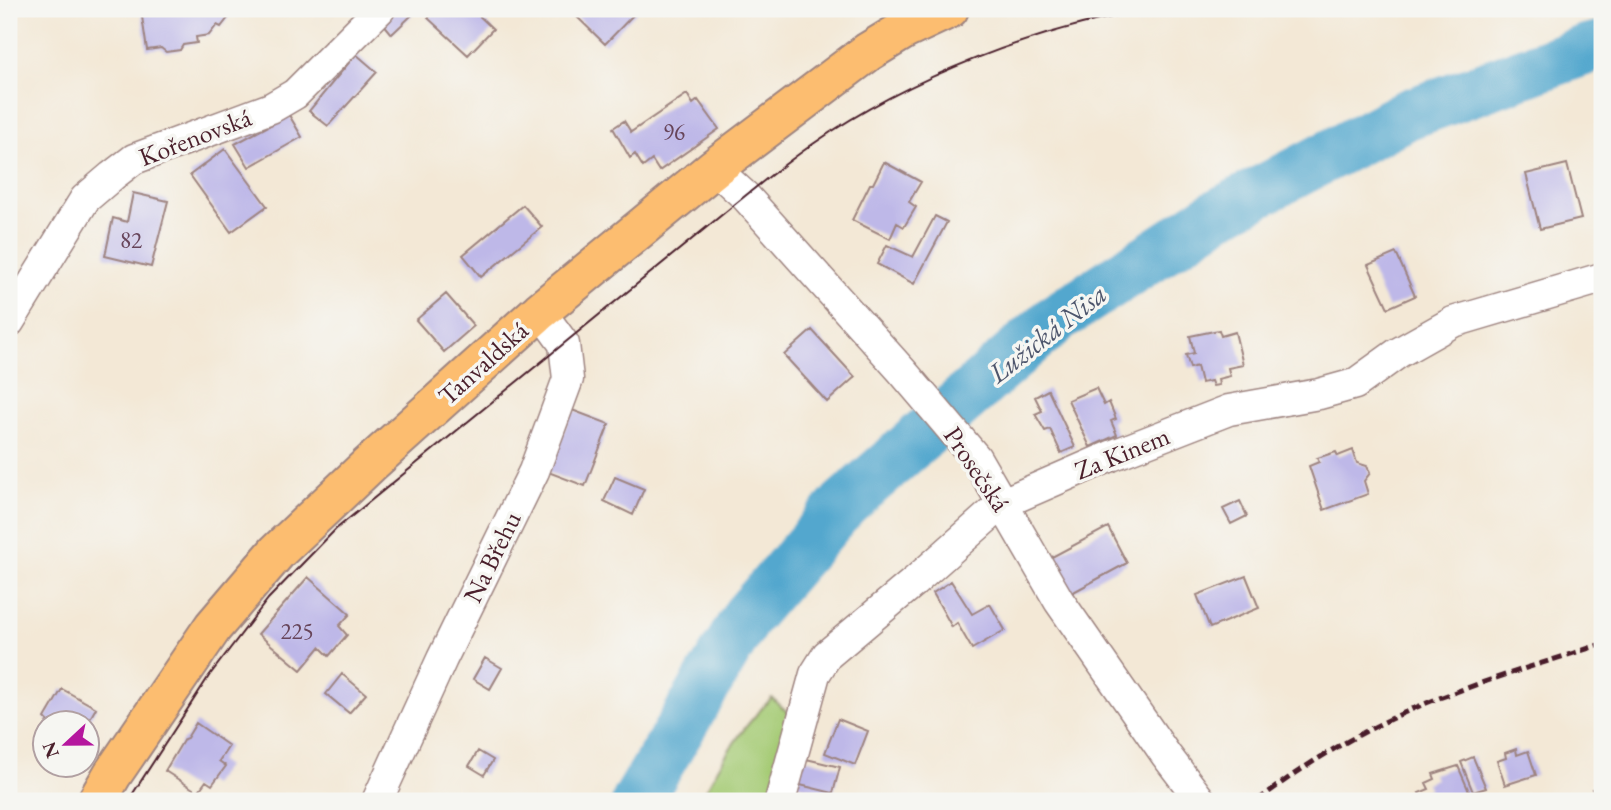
<svg xmlns="http://www.w3.org/2000/svg" width="1611" height="810" viewBox="0 0 1611 810" font-family="'EB Garamond',serif">
	<style>
		.green { fill: #a5cb75; stroke: #787550; stroke-width: 2 }
		.lines { fill: none; stroke-linecap: round; stroke-linejoin: round }
		.river { stroke: #52a7ce; stroke-width: 51 }
		.building { fill: #beb8e8 }
		.minor-casing { stroke: #9e8480; stroke-width: 33 }
		.major-casing { stroke: #9e8480; stroke-width: 42 }
		.minor { stroke: #fff; stroke-width: 30 }
		.major { stroke: #fcbd6f; stroke-width: 38 }
		.tram { stroke: #4a1f2b; stroke-width: 2 }
		.rail { stroke: #4a1f2b; stroke-width: 5; stroke-dasharray: 10 5; stroke-linecap: butt }
		.labels { text-anchor: middle; stroke-width: 7; stroke-linejoin: round; paint-order: stroke }
		.number-label { font-size: 23px; fill: #67455a }
		.street-label { font-size: 26px; fill: #4a1f2b; stroke: #f6f6f2 }
		.water-label { font-size: 28px; font-style: italic; fill: #4d556c; stroke: #f6f6f2 }
	</style>
	<rect width="100%" height="100%" fill="#f6f6f2"/>
	<filter id="ink" filterUnits="userSpaceOnUse"><feTurbulence type="fractalNoise" baseFrequency=".0143" numOctaves="2"/><feDisplacementMap in="SourceGraphic" scale="14" xChannelSelector="R" yChannelSelector="G"/><feConvolveMatrix kernelMatrix="1 2 1 2 8 2 1 2 1" color-interpolation-filters="sRGB"/></filter>
	<filter id="wash" filterUnits="userSpaceOnUse"><feTurbulence type="fractalNoise" baseFrequency=".00686" numOctaves="4" result="noise"/><feDisplacementMap in="SourceGraphic" scale="28" xChannelSelector="R" yChannelSelector="G"/><feGaussianBlur stdDeviation="1.57" result="paint"/><feColorMatrix in="noise" values="0 0 0 0 0 0 0 0 0 0 0 0 0 0 0 0 0 1.4 0 .05"/><feComposite in="paint" operator="in"/></filter>
	<g filter="url(#wash)">
		<rect width="100%" height="100%" fill="#f3e8d6"/>
		<path class="green" d="M772 698 793 717 769 801H701C719 762 741 728 772 698Z"/>
		<g class="lines">
			<path class="river" d="M637 801 747 616 844 504 1057 318 1217 214 1406 115 1588 49 1602 46"/>
		</g>
		<g id="blocks">
			<path class="building" d="M152 9H235L221 27 217 25 209 35 196 37 197 43 183 45 180 50 166 52 161 48 147 50 141 10Z
				M397 9H408L413 14 392 34 383 23Z
				M437 9H472L493 29 468 55 428 18Z
				M577 9H639L605 44 573 13Z
				M356 54 377 72 328 126 309 111Z
				M687 94 693 104 698 100 719 129 659 171 652 160 643 167 635 154 630 158 613 128 624 121 631 132Z
				M289 115 302 137 249 167 235 144Z
				M225 149 267 206 231 232 190 175Z
				M884 162 921 182 909 202 916 207 904 227 897 223 890 239 852 220 870 184H873Z
				M1567 164 1581 219 1540 229 1526 174Z
				M133 193 168 201 151 267 105 256 113 218 127 222Z
				M523 205 542 227 481 277 463 255Z
				M935 216 947 222 914 284 877 264 887 245 913 257Z
				M1396 253 1415 296 1388 308 1368 265Z
				M446 294 474 326 444 352 416 320Z
				M812 330 855 377 827 402 784 355Z
				M1219 330 1221 336 1235 332 1243 365 1228 368 1230 376 1218 379 1219 385 1213 386 1211 381 1201 383 1197 366 1190 368 1186 355 1194 353 1190 336Z
				M1096 388 1104 405 1109 402 1116 419 1111 421 1117 435 1090 447 1068 400Z
				M1048 390 1075 447 1061 453 1050 429 1045 431 1035 414 1042 411 1035 397Z
				M572 410 609 424 585 486 548 472Z
				M1353 450 1357 463 1367 466 1370 473 1364 481 1368 494 1324 510 1309 466 1319 462 1317 458 1336 452 1338 456Z
				M615 477 644 489 633 515 604 501Z
				M1240 501 1247 516 1231 524 1223 509Z
				M1108 527 1127 563 1068 595 1050 558Z
				M1246 576 1259 608 1210 628 1197 595Z
				M308 577 350 614 339 626 347 635 329 656 320 647 301 670 258 634Z
				M951 581 972 614 990 604 1005 630 972 649 957 623 952 627 933 593Z
				M485 658 502 668 490 689 473 679Z
				M342 674 366 694 349 713 326 694Z
				M62 689 96 708 88 722H47L48 721 45 718Z
				M838 719 868 731 855 765 825 753Z
				M196 723 229 746 219 761 226 766 212 785 206 781 198 792 165 771 184 739 187 738Z
				M1516 749 1517 755 1528 751 1536 775 1505 785 1497 761 1506 758 1505 753Z
				M478 751 493 760 484 775 469 766Z
				M1473 757 1486 788 1473 792 1461 762Z
				M802 758 840 767 833 793 796 784Z
				M1458 766 1471 796 1460 801H1423L1419 793 1429 789 1426 783 1435 779 1433 774Z
				M1602 784V801H1599L1592 789Z"/>
		</g>
	</g>
	<g filter="url(#ink)">
		<use href="#blocks" fill-opacity="0" stroke="#9e8480" stroke-width="2"/>
		<g class="lines">
			<g class="minor-casing">
				<path id="minor" d="M714 168 745 196 902 371 976 458 1059 601 1166 755 1201 801
					M9 322 85 199 112 176 134 159 271 108 295 94 380 9
					M377 801 442 659 534 471 568 379 564 344 540 311
					M780 801 815 674 827 655 914 582 1003 503 1111 456 1229 410 1319 394 1355 384 1398 353 1453 322 1602 278"/>
			</g>
			<g class="major-casing">
				<path id="major" d="M97 801 112 775 213 627 277 552 369 465 540 311 714 168 868 52 904 30 949 9"/>
			</g>
			<use href="#minor" class="minor"/>
			<use href="#major" class="major"/>
			<path class="tram" d="M128 801 209 676 268 599 336 529 745 196C767 178 790 160 813 144 909 77 1039 27 1155 9"/>
			<path class="rail" d="M1257 801C1310 760 1371 725 1434 700 1489 679 1546 662 1602 644"/>
		</g>
	</g>
	<g class="labels">
		<g class="number-label">
			<text x="674" y="140">96</text>
			<text x="131" y="248">82</text>
			<text x="297" y="639">225</text>
		</g>
		<g class="street-label">
			<text transform="translate(195 137) rotate(-21)" y="9">Kořenovská</text>
			<text transform="translate(483 363) rotate(-42)" y="9">Tanvaldská</text>
			<text transform="translate(1122 453) rotate(-22)" y="9">Za Kinem</text>
			<text transform="translate(977 469) rotate(56)" y="9">Prosečská</text>
			<text transform="translate(492 557) rotate(-64)" y="9">Na Břehu</text>
		</g>
		<g class="water-label">
			<text transform="translate(1047 333) rotate(-38)" y="10">Lužická Nisa</text>
		</g>
	</g>
	<rect width="1611" height="810" fill="none" stroke="#f6f6f2" stroke-width="35"/>
	<g transform="translate(66 744) rotate(248)"><circle r="33" fill="#f6f6f2" stroke="#b1a0a2" stroke-width="2"/>
	<path d="M0-5L12 26L0 18L-12 26Z" fill="#b5179e"/>
	<text y="-10" font-size="19" font-weight="bold" text-anchor="middle" fill="#4a1f2b">N</text>
	</g>
</svg>
